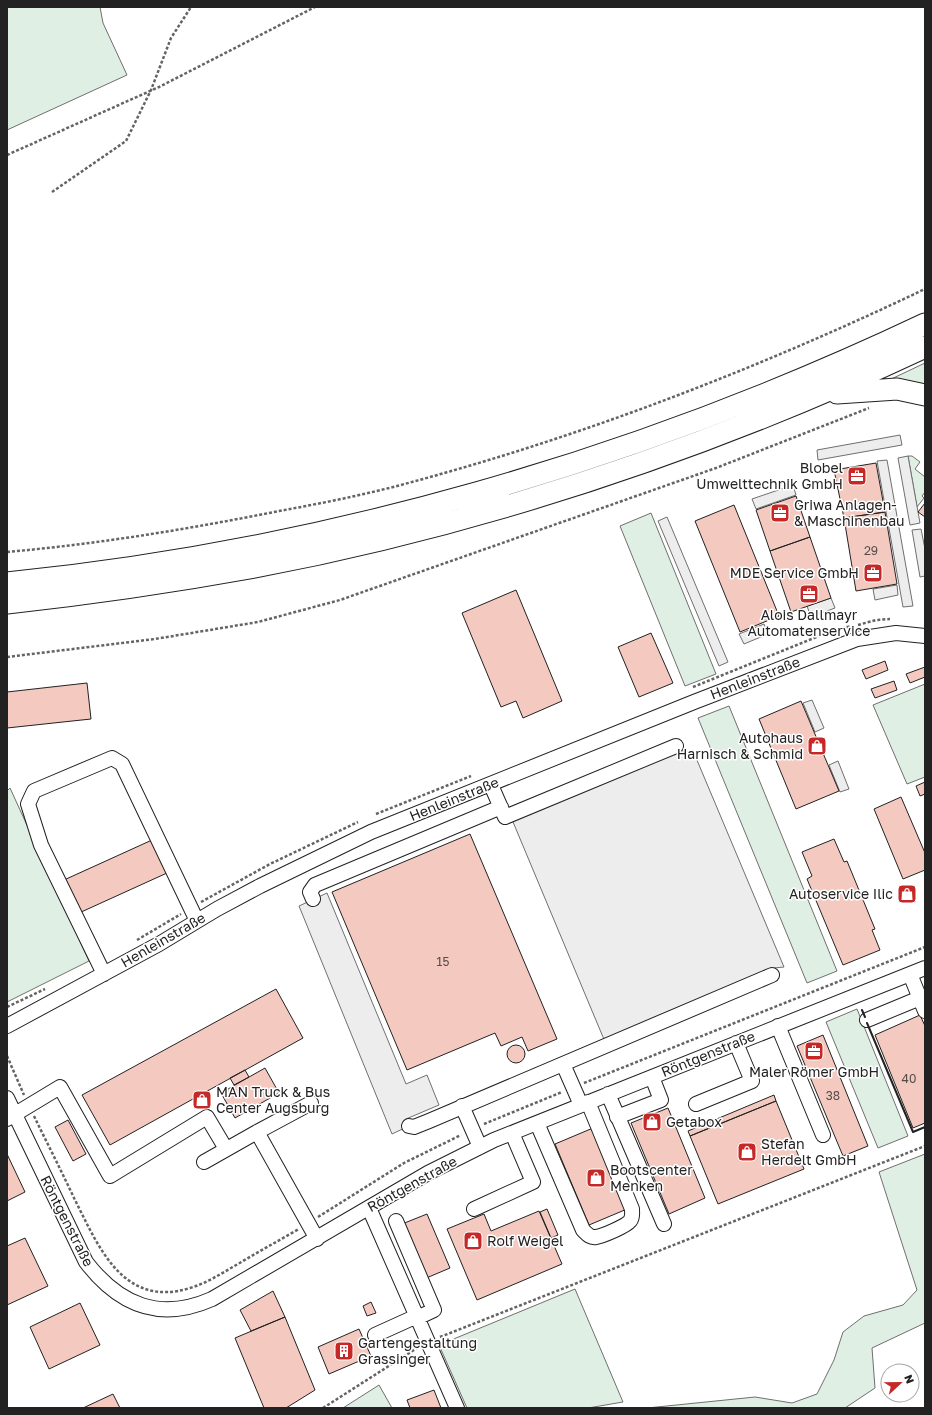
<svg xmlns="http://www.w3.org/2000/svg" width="932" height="1415" viewBox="0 0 932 1415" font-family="'Golos Text',sans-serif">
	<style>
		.green { fill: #e0efe3; stroke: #6f6f6f }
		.parking { fill: #ededed; stroke: #6f6f6f }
		.building { fill: #f3c9c0; stroke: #222 }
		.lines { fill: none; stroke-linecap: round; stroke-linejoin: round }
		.minor-casing { stroke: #222; stroke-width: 16 }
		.highway-casing { stroke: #222; stroke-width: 23 }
		.path { stroke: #646464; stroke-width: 2.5; stroke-dasharray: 3 2; stroke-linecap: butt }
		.minor { stroke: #fff; stroke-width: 14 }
		.highway { stroke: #fff; stroke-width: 21 }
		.wall { stroke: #222; stroke-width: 2 }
		.labels { text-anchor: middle; stroke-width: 3; stroke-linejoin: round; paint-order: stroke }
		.number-label { font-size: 12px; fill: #564c4a }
		.poi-label { font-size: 14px; fill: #222; stroke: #fff; text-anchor: start }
		.street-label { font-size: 14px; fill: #222; stroke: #fff }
	</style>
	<rect width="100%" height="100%" fill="#fff"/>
	<path class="green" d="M7 7H100L103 23 127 75 7 130Z
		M925 363V389L887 381Z
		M908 456H912L920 462 915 469 925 477V492L922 496 924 498 917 507Z
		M651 513 716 674 685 686 620 526Z
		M925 684V777L907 784 873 705Z
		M729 706 837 971 807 983 698 718Z
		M10 788 89 961 7 1002V791Z
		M857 1009 908 1136 878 1148 826 1022Z
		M925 1154V1323L872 1348 875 1388 845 1408H647L755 1397 792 1403 817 1394 834 1360 843 1332 864 1316 903 1305 917 1290 879 1172Z
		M575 1289 623 1402 588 1408H467L439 1345Z
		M379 1385 392 1408H343Z"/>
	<path class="parking" d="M900 435 902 445 818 460 817 450Z
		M908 456 920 523 910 525 898 458Z
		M887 460 913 606 903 607 877 461Z
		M793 485 796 495 756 509 752 499Z
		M667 517 728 662 719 666 658 521Z
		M921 529 925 549V576L920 577 912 530Z
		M897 585 898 595 875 600 873 589Z
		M831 598 835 608 811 617 807 606Z
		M764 624 768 634 744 644 739 634Z
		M812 700 824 728 815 732 803 703Z
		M676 739 682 751 694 753 784 967 774 968 777 979 608 1049 508 810Z
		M838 761 849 789 840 792 829 765Z
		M327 893 406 1084 427 1075 439 1105 406 1119 409 1126 392 1134 299 906Z"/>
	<path class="building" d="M876 463 885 512 844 518 834 470Z
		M796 496 810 537 770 551 756 510Z
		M925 503V517L918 512Z
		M734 505 779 616 740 632 695 521Z
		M885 512 897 584 856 591 844 518Z
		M810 537 831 598 791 612 770 551Z
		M516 590 562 701 523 718 516 701 501 707 462 613Z
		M651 633 673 683 639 697 618 647Z
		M885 661 888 670 866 679 862 670Z
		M925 667V677L910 683 906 674Z
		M894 681 897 690 875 698 871 689Z
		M87 683 91 719 7 728V692Z
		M801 701 839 791 796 809 759 719Z
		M925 782V794L920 796 916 786Z
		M901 797 925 853V870L903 879 874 809Z
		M470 834 557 1039 528 1051 522 1037 501 1046 495 1033 407 1070 332 892Z
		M834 839 844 862 847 861 875 929 872 930 880 950 843 965 807 879 812 876 802 852Z
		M152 840 167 873 79 913 64 880Z
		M276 989 303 1038 110 1145 82 1095Z
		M920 1015 925 1026V1123L913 1128 875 1035Z
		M823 1035 868 1146 843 1156 797 1046Z
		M507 1054a9 9 0 1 1 18 0a9 9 0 1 1-18 0Z
		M265 1068 279 1093 235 1118 221 1093Z
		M245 1070 249 1077 234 1085 230 1078Z
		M774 1095 776 1101 690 1136 688 1131Z
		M776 1101 804 1169 718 1204 690 1136Z
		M668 1108 705 1198 669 1214 631 1123Z
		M68 1120 86 1154 73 1161 55 1127Z
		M593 1128 627 1209 589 1225 555 1144Z
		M7 1154 25 1192 7 1201Z
		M547 1209 558 1235 551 1238 540 1212Z
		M539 1211 562 1264 477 1300 447 1229 484 1214 491 1231Z
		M427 1214 450 1268 424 1279 402 1224Z
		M25 1238 48 1286 7 1305V1246Z
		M273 1291 285 1317 251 1331 240 1310Z
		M371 1302 376 1313 367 1316 363 1306Z
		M80 1303 100 1345 49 1369 30 1327Z
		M285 1317 315 1390 286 1408H264L235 1338Z
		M359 1329 371 1356 329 1374 318 1347Z
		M434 1390 441 1408H410L407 1400Z
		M113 1394 120 1408H83Z"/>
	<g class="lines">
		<g class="minor-casing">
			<path id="minor" d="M491 785 505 817 676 746
				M313 899 310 892 315 885 501 807
				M104 974 41 845 28 804 34 791 112 758 122 764 197 921
				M910 974 925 1011
				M867 1020 920 998
				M7 1026 159 944 217 909 260 886 371 832 694 702 857 639 896 633 925 636
				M778 1026 823 1135
				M563 1064 581 1105
				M608 1094 664 1224
				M7 1098 86 1262C119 1305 160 1322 212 1299L428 1173 494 1140 925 968
				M311 1103 257 1132 317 1239
				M696 1104 752 1081 736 1043
				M462 1106 480 1147
				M617 1117 661 1100 652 1077
				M7 1119 60 1087 110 1176 207 1117 226 1149
				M537 1123 583 1230C587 1234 590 1238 596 1237 603 1236 626 1226 630 1221 633 1217 632 1214 632 1209L588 1102
				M409 1126 414 1127 429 1121 772 975
				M204 1162 257 1132
				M369 1208 457 1408
				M474 1209 533 1182 512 1133
				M396 1221 434 1310 417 1318
				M375 1335 417 1316"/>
		</g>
		<g class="highway-casing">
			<path id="highway" d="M837 393 897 389 925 395
				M7 583C325 551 636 461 925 324
				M7 603C90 594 172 582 255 567 486 523 712 447 925 347"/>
		</g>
		<path class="path" d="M7 155 159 87 315 7
			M52 192 126 141 151 90 171 38 191 7
			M7 552C98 544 189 529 279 511 318 504 358 496 397 486 579 438 755 370 925 289
			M858 625 876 620 890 619
			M7 657 155 639 258 622 340 600 716 468 869 408
			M693 687 829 632 851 626
			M376 814 471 776
			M201 902 270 864 358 822
			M137 940 181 914
			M7 1007 45 989
			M7 1056 24 1095
			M584 1083 925 947
			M34 1116C47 1143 61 1170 74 1198 98 1245 122 1309 190 1288 207 1283 222 1273 238 1264 258 1252 278 1241 299 1229
			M484 1124 562 1092
			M318 1217 404 1163 461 1135
			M440 1337 925 1146
			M323 1408 417 1348"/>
		<use href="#minor" class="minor"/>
		<use href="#highway" class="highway"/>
		<path class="wall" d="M862 1010 865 1017
			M867 1023 913 1132 925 1127"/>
	</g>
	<defs>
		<g id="office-square" transform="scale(1)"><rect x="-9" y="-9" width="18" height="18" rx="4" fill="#c62828" stroke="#fff"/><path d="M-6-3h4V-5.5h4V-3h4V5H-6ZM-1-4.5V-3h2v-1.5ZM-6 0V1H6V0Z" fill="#fff"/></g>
		<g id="shop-square" transform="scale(1)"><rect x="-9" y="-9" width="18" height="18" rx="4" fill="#c62828" stroke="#fff"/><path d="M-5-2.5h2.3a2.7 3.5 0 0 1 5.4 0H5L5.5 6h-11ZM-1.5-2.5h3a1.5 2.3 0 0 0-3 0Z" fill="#fff"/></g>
		<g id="building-square" transform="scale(1)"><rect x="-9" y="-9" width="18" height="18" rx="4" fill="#c62828" stroke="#fff"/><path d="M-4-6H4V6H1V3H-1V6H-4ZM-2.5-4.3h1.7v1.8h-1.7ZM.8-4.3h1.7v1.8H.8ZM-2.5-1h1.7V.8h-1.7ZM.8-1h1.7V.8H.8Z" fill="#fff"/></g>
	</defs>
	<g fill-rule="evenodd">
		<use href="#office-square" x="857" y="476"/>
		<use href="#office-square" x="780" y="513"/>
		<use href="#office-square" x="873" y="573"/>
		<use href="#office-square" x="809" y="594"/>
		<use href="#shop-square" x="817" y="746"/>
		<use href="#shop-square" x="907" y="894"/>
		<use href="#office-square" x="814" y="1051"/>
		<use href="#shop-square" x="202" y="1100"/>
		<use href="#shop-square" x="652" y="1122"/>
		<use href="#shop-square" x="747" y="1152"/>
		<use href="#shop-square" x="596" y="1178"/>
		<use href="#shop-square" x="473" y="1241"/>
		<use href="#building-square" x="344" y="1351"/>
	</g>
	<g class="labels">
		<g class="number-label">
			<text x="871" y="555">29</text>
			<text x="443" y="966">15</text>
			<text x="909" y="1083">40</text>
			<text x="833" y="1100">38</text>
		</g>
		<g class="poi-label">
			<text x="843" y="473" text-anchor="end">Blobel<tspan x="843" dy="16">Umwelttechnik GmbH</tspan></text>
			<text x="794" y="510">Griwa Anlagen-<tspan x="794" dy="16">&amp; Maschinenbau</tspan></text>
			<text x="859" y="578" text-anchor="end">MDE Service GmbH</text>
			<text x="809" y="620" text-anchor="middle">Alois Dallmayr<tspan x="809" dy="16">Automatenservice</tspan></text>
			<text x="803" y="743" text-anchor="end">Autohaus<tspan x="803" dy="16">Harnisch &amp; Schmid</tspan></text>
			<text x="893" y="899" text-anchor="end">Autoservice Ilic</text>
			<text x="814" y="1077" text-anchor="middle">Maler Römer GmbH</text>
			<text x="216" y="1097">MAN Truck &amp; Bus<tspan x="216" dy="16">Center Augsburg</tspan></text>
			<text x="666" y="1127">Getabox</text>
			<text x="761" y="1149">Stefan<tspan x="761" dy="16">Herdelt GmbH</tspan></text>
			<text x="610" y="1175">Bootscenter<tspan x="610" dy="16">Menken</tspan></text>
			<text x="487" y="1246">Rolf Weigel</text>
			<text x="358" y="1348">Gartengestaltung<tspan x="358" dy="16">Grassinger</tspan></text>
		</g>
		<g class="street-label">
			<text transform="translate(755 678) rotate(-21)" y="5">Henleinstraße</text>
			<text transform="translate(454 799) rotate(-22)" y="5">Henleinstraße</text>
			<text transform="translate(163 940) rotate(-30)" y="5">Henleinstraße</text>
			<text transform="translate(708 1054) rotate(-22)" y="5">Röntgenstraße</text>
			<text transform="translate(412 1184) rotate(-29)" y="5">Röntgenstraße</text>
			<text transform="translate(67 1221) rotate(63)" y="5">Röntgenstraße</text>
		</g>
	</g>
	<rect width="932" height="1415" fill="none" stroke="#222222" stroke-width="16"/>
	<g transform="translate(900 1383) rotate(68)"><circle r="19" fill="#ffffff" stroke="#a7a7a7"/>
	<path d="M0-3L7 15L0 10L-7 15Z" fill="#c62828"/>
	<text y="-6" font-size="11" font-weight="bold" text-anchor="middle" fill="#222222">N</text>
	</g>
</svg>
